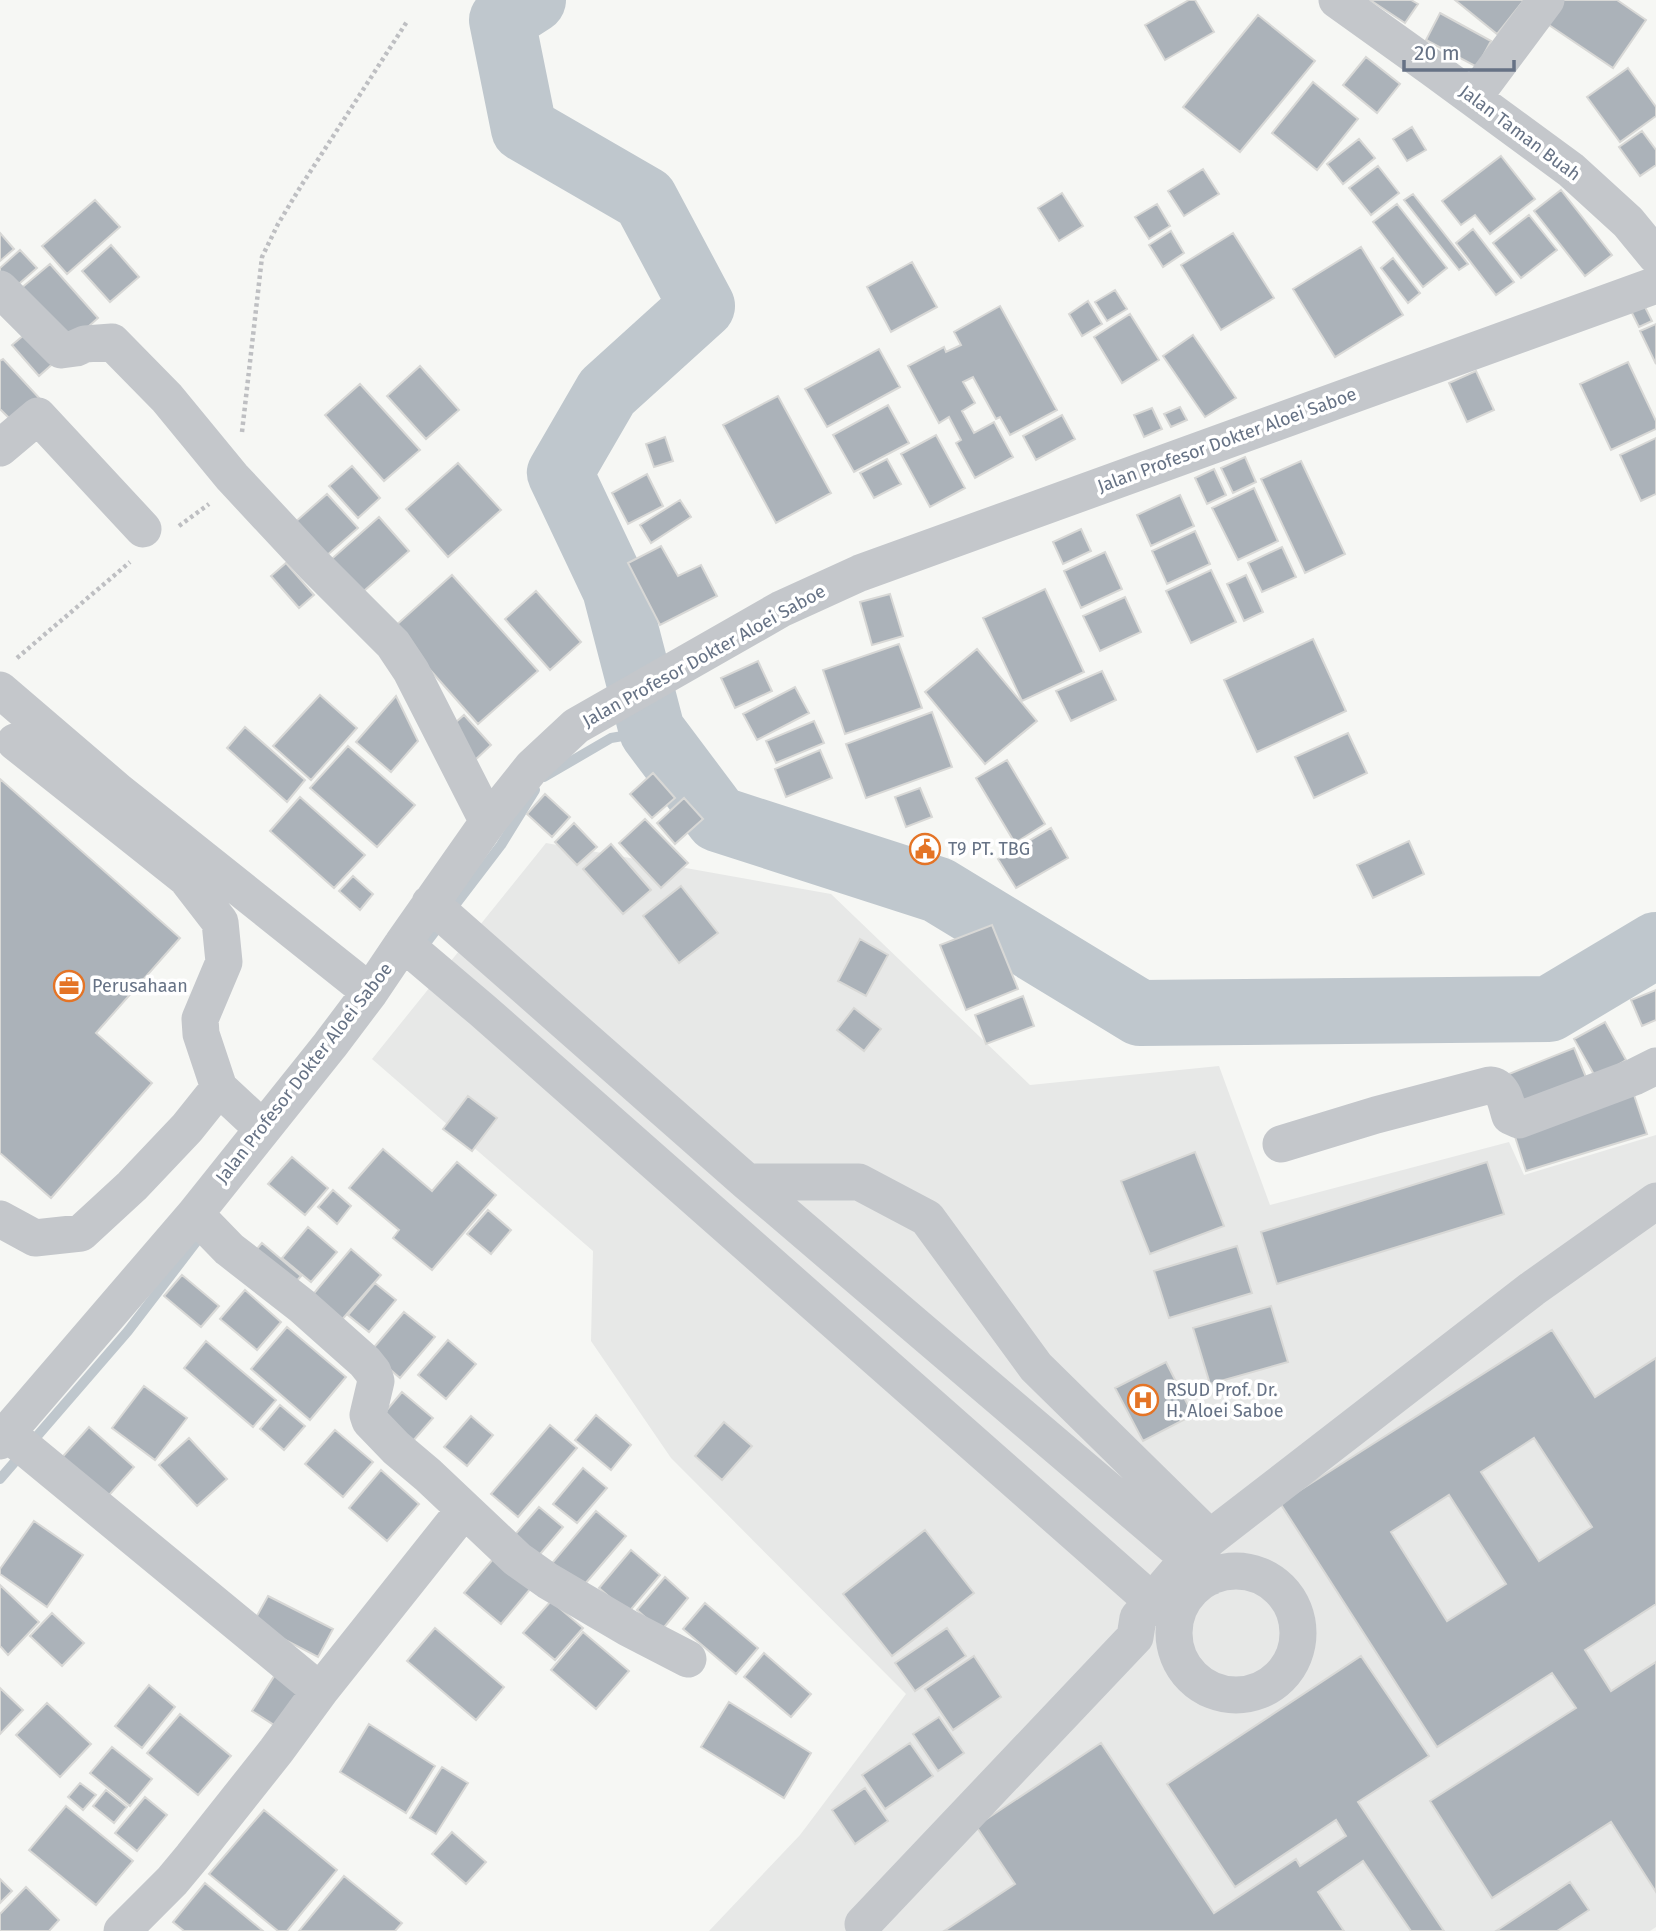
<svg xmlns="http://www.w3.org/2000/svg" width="1656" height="1931" viewBox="0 0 1656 1931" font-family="'Fira Sans',sans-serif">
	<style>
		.built { fill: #e7e8e7 }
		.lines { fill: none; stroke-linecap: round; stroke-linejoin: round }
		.stream { stroke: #bfc7cd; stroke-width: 10 }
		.river { stroke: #bfc7cd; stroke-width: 66 }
		.building { fill: #abb2b9; stroke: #d8d8d6; stroke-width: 2; fill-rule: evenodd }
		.path { stroke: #bebfc2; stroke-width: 4.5; stroke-dasharray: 3.5 3.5; stroke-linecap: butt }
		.minor { stroke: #c4c7cb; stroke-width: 37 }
		.labels { text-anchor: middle; stroke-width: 7; stroke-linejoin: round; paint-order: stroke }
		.street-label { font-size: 18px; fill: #667285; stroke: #fff }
		.poi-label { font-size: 18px; fill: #667285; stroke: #fff; text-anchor: start }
	</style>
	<rect width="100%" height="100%" fill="#f6f7f4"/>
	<path class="built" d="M546 843 831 894 1030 1085 1219 1066 1270 1205 1509 1142 1524 1175 1656 1135V1927L1650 1931H709L800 1835 906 1694 671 1458 591 1341 593 1251 372 1059Z"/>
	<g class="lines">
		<path class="stream" d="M544 777 611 738 652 731
			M420 951 501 845 535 790
			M0 1479 128 1331 203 1233"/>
		<path class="river" d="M533 0 502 20 524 129 645 199 702 306 607 392 560 473 615 589 652 731 718 819 938 890 1140 1013 1549 1009 1656 945"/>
	</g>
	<path class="building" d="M1189 0H1195L1214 32 1165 60 1145 25Z
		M1370 0H1411L1418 4 1405 23Z
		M1455 0H1524L1497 34Z
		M1561 0H1617L1646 20 1613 68 1546 23Z
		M1440 13 1491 41 1477 67 1426 40Z
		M1258 15 1315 61 1240 152 1183 107Z
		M1366 57 1400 84 1377 113 1343 85Z
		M1628 68 1656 107V116L1620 142 1587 97Z
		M1313 82 1358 119 1317 170 1272 133Z
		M1412 127 1426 150 1407 161 1393 139Z
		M1642 131 1656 150V165L1640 176 1619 147Z
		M1359 139 1375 158 1343 184 1327 164Z
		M1501 156 1535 199 1490 234 1475 215 1461 225 1442 201Z
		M1378 166 1399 193 1371 215 1349 188Z
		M1203 169 1219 194 1184 216 1168 191Z
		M1561 190 1612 255 1585 276 1534 211Z
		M1062 193 1083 226 1059 241 1038 208Z
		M1413 194 1468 264 1459 270 1404 200Z
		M95 200 120 227 67 274 42 246Z
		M1157 204 1170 226 1149 239 1135 217Z
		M1397 204 1447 268 1423 287 1373 222Z
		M1529 215 1557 250 1521 278 1493 243Z
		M1473 229 1514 282 1496 295 1456 243Z
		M1171 231 1184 253 1163 267 1149 245Z
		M0 233 14 249 0 261Z
		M1233 233 1274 298 1221 330 1181 265Z
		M111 245 139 277 110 302 82 271Z
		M1361 247 1403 315 1335 357 1293 289Z
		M20 250 37 268 12 290 0 276V268Z
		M1393 258 1420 293 1408 303 1381 268Z
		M912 262 937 307 891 332 867 287Z
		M50 264 98 318 68 345 19 290Z
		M1115 290 1127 309 1107 321 1095 302Z
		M1088 301 1102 324 1082 336 1069 314Z
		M1643 303 1652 321 1639 327 1630 309Z
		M1000 306 1057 410 1010 435 1000 417 996 419 973 377 963 382 975 403 962 411 974 433 994 422 1013 457 975 478 956 443 961 440 949 417 939 423 908 366 944 347 946 352 961 345 954 332Z
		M1130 314 1159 360 1122 383 1094 337Z
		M1656 324V364L1640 331Z
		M30 330 57 360 39 376 12 345Z
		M1193 335 1236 398 1205 417 1163 356Z
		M879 349 900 387 827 427 805 389Z
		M3 359 41 400 15 424 0 409V361Z
		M1628 362 1656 421V429L1611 450 1580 384Z
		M420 366 459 410 426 439 387 396Z
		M1476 371 1494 410 1467 422 1449 383Z
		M360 384 420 450 384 481 325 415Z
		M778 396 831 493 776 523 723 425Z
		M888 405 909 443 854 472 833 435Z
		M1180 407 1187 420 1171 427 1164 414Z
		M1152 408 1162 429 1144 437 1134 415Z
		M1062 415 1075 439 1036 460 1023 436Z
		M936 435 965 488 930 507 901 454Z
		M665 437 673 461 654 467 646 444Z
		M1656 438V494L1641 501 1620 455Z
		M1245 457 1256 482 1233 493 1221 468Z
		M887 459 901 484 874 498 860 473Z
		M1301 461 1345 554 1305 573 1261 479Z
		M458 463 501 510 448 557 406 509Z
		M352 466 380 498 358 518 329 486Z
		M1214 469 1226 495 1207 504 1195 478Z
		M647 474 663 506 628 524 612 493Z
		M1254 488 1278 541 1238 560 1212 508Z
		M327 494 358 528 316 565 285 531Z
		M1180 495 1194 526 1151 546 1137 515Z
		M680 500 691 517 651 543 640 525Z
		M379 517 409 551 356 598 326 564Z
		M1081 529 1091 551 1063 564 1053 542Z
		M1195 531 1210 564 1167 584 1152 551Z
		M661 546 678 576 701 565 717 596 660 625 628 563Z
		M1282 547 1296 577 1262 592 1248 563Z
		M1105 552 1122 589 1081 608 1064 571Z
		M286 563 314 595 299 608 271 576Z
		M1211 570 1236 622 1191 643 1166 591Z
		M452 575 538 671 478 724 393 628Z
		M1246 575 1263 612 1244 621 1227 584Z
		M1045 589 1084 672 1022 701 983 618Z
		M536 591 581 642 550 670 505 619Z
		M890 594 903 636 872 645 860 602Z
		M1125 597 1141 632 1100 651 1083 616Z
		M1313 639 1346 711 1257 752 1224 680Z
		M899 644 922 708 845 734 823 670Z
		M977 649 1037 721 985 764 925 692Z
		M758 661 772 691 735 708 721 678Z
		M1102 671 1116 700 1071 721 1056 691Z
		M795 687 809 713 757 740 743 714Z
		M320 695 357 728 311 780 273 746Z
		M396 696 418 741 391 772 356 742Z
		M932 712 952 767 866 798 846 744Z
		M464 715 491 745 474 761 447 730Z
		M814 721 824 743 776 763 766 741Z
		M245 727 305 780 287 802 227 748Z
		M1348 733 1367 773 1314 798 1295 757Z
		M348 746 415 805 377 847 310 788Z
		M820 750 832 778 786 797 775 769Z
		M1007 760 1045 824 1015 843 976 778Z
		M653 773 675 798 652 818 630 794Z
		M0 779 180 938 96 1033 152 1083 51 1198 0 1153Z
		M920 788 932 817 906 827 895 797Z
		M545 794 570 817 552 837 527 814Z
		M300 797 365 855 334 888 270 831Z
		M684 798 703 819 675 844 657 823Z
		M645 819 688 863 661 888 619 843Z
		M574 823 597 847 577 865 555 842Z
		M1051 828 1068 858 1016 888 998 859Z
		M1409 841 1424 874 1373 898 1357 865Z
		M611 844 651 890 623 914 583 869Z
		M353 876 373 894 360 910 339 891Z
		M681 886 718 933 679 963 643 916Z
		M992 925 1018 989 966 1010 940 945Z
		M860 939 888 955 866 996 838 981Z
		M1656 990V1020L1642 1026 1631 1000Z
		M1023 996 1034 1026 986 1044 975 1015Z
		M854 1008 881 1029 864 1051 837 1030Z
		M1605 1022 1626 1060 1596 1078 1574 1039Z
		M1574 1048 1588 1082 1518 1111 1504 1076Z
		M1631 1086 1647 1134 1526 1171 1511 1124Z
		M468 1096 497 1118 472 1151 443 1129Z
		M383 1149 432 1191 457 1162 496 1195 432 1270 393 1238 399 1230 349 1188Z
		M1195 1152 1224 1226 1150 1254 1121 1181Z
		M292 1157 328 1188 305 1215 268 1184Z
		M1487 1162 1504 1214 1277 1284 1261 1232Z
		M333 1190 351 1206 337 1224 318 1207Z
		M488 1210 511 1230 491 1254 467 1234Z
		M308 1227 337 1252 311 1282 282 1258Z
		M262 1243 301 1276 288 1291 249 1258Z
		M1237 1246 1252 1293 1169 1318 1154 1271Z
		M351 1249 381 1275 339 1323 310 1298Z
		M182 1275 219 1306 201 1327 164 1296Z
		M375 1283 396 1300 369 1332 348 1315Z
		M245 1290 281 1322 257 1350 220 1319Z
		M1271 1306 1288 1362 1210 1384 1193 1328Z
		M404 1312 435 1337 400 1378 370 1352Z
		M287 1327 346 1377 310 1420 251 1369Z
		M1552 1330 1595 1397 1656 1358V1604L1585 1650 1611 1691 1656 1662V1892L1611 1822 1492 1898 1430 1801 1576 1708 1552 1673 1437 1747 1280 1503ZM1534 1438 1592 1527 1539 1561 1481 1472ZM1449 1495 1506 1584 1447 1621 1391 1532Z
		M448 1340 476 1364 446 1399 418 1375Z
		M206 1341 276 1400 253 1427 184 1368Z
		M1166 1362 1193 1415 1143 1441 1115 1388Z
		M144 1386 187 1418 155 1460 112 1428Z
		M402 1392 433 1418 405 1450 375 1424Z
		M280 1405 305 1426 284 1450 260 1429Z
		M596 1415 631 1445 611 1470 575 1440Z
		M471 1416 493 1435 467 1466 444 1447Z
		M724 1422 752 1446 722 1480 695 1456Z
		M550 1425 577 1448 518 1517 491 1494Z
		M89 1427 134 1467 103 1502 58 1462Z
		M335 1430 373 1462 343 1497 305 1464Z
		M189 1438 227 1479 197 1506 159 1465Z
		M583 1468 607 1488 577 1523 553 1504Z
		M381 1470 419 1504 387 1541 349 1508Z
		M539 1507 563 1527 530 1566 506 1545Z
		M596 1511 626 1536 578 1592 548 1568Z
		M34 1521 83 1555 47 1607 0 1574V1569Z
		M925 1530 974 1593 892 1656 843 1594Z
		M631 1550 660 1575 628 1613 599 1588Z
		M500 1551 536 1582 501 1624 464 1593Z
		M665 1577 688 1598 661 1631 637 1610Z
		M0 1585 39 1622 8 1655 0 1646Z
		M268 1596 333 1629 318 1657 253 1623Z
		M551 1601 583 1628 555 1660 523 1633Z
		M705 1603 758 1648 736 1674 683 1629Z
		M52 1613 84 1643 62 1666 30 1636Z
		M435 1628 504 1687 476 1720 407 1661Z
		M947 1628 966 1656 915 1691 895 1663Z
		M583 1632 629 1671 596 1709 551 1670Z
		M764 1653 811 1694 791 1717 744 1677Z
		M974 1656 1001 1697 953 1730 925 1689Z
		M1361 1656 1429 1756 1358 1802 1444 1931H1411L1363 1861 1318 1892 1344 1931H944L1015 1884 976 1826 1101 1743 1214 1913 1296 1859 1300 1866 1346 1836 1336 1820 1235 1887 1167 1784Z
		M280 1667 310 1686 282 1730 252 1711Z
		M149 1685 175 1707 142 1748 115 1726Z
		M0 1688 23 1710 0 1734Z
		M729 1702 811 1753 784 1798 701 1747Z
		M47 1703 91 1744 60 1777 16 1735Z
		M180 1714 231 1756 198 1795 147 1753Z
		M939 1717 964 1753 938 1771 913 1734Z
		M369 1724 435 1766 406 1813 340 1772Z
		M910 1743 933 1776 885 1809 862 1775Z
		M112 1747 152 1779 130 1806 90 1773Z
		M442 1767 468 1783 436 1834 410 1818Z
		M80 1783 96 1795 83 1810 68 1797Z
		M865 1788 888 1821 855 1844 832 1810Z
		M106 1790 127 1807 114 1823 93 1806Z
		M145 1797 167 1815 137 1851 115 1833Z
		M66 1806 133 1861 96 1905 29 1850Z
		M264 1810 337 1870 287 1931H278L209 1874Z
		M452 1832 486 1862 466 1884 432 1854Z
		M344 1876 402 1923 395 1931H299Z
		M0 1879 12 1891 0 1903Z
		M1570 1882 1589 1910 1557 1931H1496Z
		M205 1883 263 1931H184L173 1922Z
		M26 1887 59 1920 49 1931H0V1914Z"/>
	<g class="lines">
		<path class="path" d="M242 432 262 257 278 224 301 186 408 20
			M179 526 209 504
			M17 658 130 562"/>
		<path class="minor" d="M1337 0 1432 68 1571 170 1628 222 1656 256
			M1473 98 1546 0
			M0 289 61 350 76 348 85 344 112 342 167 398 232 477 314 565 393 644 411 671 488 822
			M0 448 38 416 143 529
			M0 690 119 792 370 992
			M15 742 186 878 220 922 224 962 200 1019 201 1034 219 1088 263 1129
			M430 903 747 1182 1210 1577
			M403 943 482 1010 1144 1594 1176 1616
			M1281 1144 1376 1115 1490 1085C1504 1086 1506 1104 1510 1116L1519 1120 1634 1077 1656 1066
			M747 1182H859L927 1218 1036 1367 1210 1538
			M195 1214 229 1249 302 1306 365 1362 373 1372 376 1381 368 1415 370 1421 396 1448 428 1475 517 1559 548 1581 628 1628 688 1659
			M0 1219 35 1238 81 1233 132 1186 187 1128 219 1088
			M7 1433 320 1691 276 1751 192 1857 172 1881 122 1931
			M0 1441 195 1214 330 1045 370 992 403 943 488 822 532 767 576 726 781 609 860 573 1656 285
			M1174 1633a62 62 0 1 1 124 0a62 62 0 1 1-124 0Z
			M320 1691 464 1510
			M863 1924 1135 1637 1138 1618 1189 1558 1210 1538 1532 1289 1656 1201"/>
	</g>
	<defs>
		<g id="civic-ring" transform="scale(1.575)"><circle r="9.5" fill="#fff" stroke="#e47426" stroke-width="1.5"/><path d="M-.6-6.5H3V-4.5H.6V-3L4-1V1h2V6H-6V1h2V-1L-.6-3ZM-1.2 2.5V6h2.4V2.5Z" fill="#e47426"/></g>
		<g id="office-ring" transform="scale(1.575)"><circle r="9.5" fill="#fff" stroke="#e47426" stroke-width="1.5"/><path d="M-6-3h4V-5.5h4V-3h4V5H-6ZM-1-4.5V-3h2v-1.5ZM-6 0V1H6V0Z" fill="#e47426"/></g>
		<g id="hospital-ring" transform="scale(1.575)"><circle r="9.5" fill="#fff" stroke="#e47426" stroke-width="1.5"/><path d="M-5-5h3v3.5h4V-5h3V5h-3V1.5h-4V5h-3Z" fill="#e47426"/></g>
	</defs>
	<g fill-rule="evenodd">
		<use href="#civic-ring" x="925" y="849"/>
		<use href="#office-ring" x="69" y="986"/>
		<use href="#hospital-ring" x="1143" y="1400"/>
	</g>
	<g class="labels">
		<g class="street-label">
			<text transform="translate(1520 133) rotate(37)" y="6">Jalan Taman Buah</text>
			<text transform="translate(1227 440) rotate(-20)" y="6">Jalan Profesor Dokter Aloei Saboe</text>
			<text transform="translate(704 656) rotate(-29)" y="6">Jalan Profesor Dokter Aloei Saboe</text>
			<text transform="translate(304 1073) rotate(-52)" y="6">Jalan Profesor Dokter Aloei Saboe</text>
		</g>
		<g class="poi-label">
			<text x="948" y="855">T9 PT. TBG</text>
			<text x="92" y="992">Perusahaan</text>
			<text x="1166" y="1396">RSUD Prof. Dr.<tspan x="1166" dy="21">H. Aloei Saboe</tspan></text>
		</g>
	</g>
	<path d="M1404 60v10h110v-10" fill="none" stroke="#667285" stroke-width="3.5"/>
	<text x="1414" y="60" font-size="21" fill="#667285" stroke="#ffffff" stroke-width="5" paint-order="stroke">20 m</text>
</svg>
